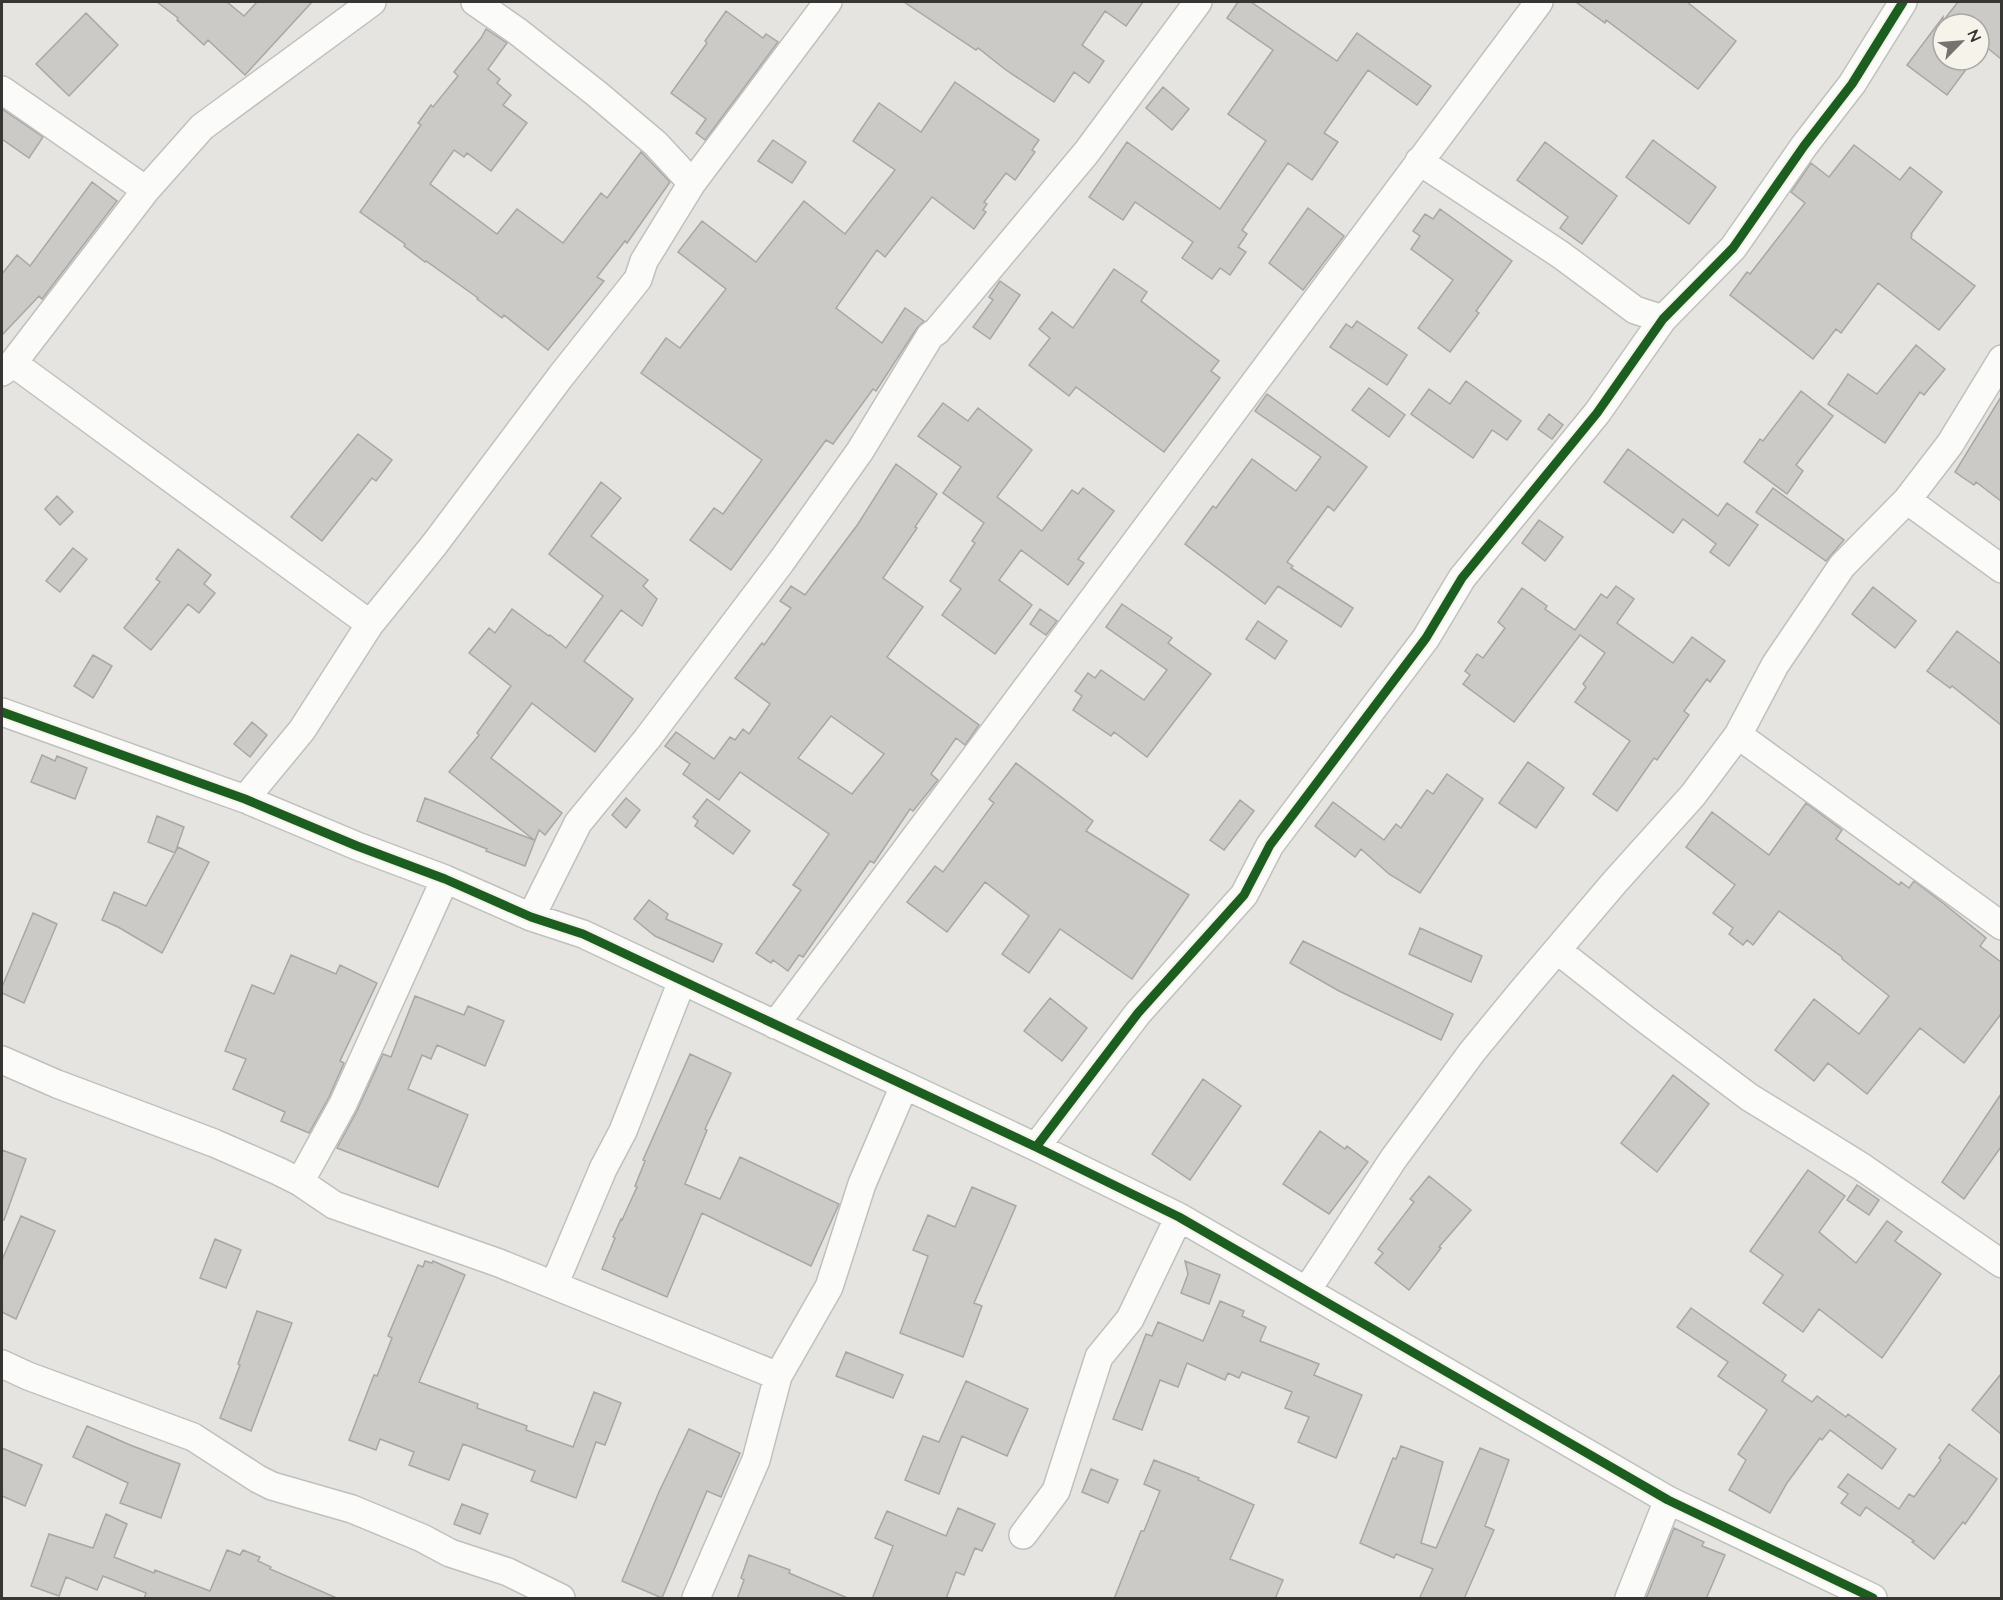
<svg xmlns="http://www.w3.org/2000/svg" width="2003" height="1600" viewBox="0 0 2003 1600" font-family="Quicksand,sans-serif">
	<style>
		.building { fill: #cccac7; stroke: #a9a7a5; stroke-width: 1.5; fill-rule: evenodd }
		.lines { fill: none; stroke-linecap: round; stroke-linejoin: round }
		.street-casing { stroke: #c1c0bd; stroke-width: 30 }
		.street { stroke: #fbfbfa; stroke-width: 27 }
		.cycleway-casing { stroke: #f5f3ea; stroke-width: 13 }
		.cycleway { stroke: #1b5e20; stroke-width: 9 }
	</style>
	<rect width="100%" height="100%" fill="#e5e4e0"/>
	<path class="building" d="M157 2H227L244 16 257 2H312L245 75 208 40 204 45 177 20 178 18Z
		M904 2H1143L1126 26 1105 11 1082 45 1104 61 1089 83 1074 72 1054 102 1006 70 978 48 976 50Z
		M1238 2H1251L1337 61 1357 33 1431 86 1417 105 1368 70 1324 133 1338 142 1312 180 1288 163 1242 230 1247 234 1238 247 1246 252 1230 275 1220 268 1212 279 1182 258 1193 242 1135 202 1123 220 1089 197 1127 142 1220 209 1266 141 1228 114 1273 50 1227 18Z
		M1576 2H1687L1736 41 1698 89 1606 20 1605 23Z
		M1958 2H2001V59L1979 41V24H1943V60H1973L1947 95 1907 65 1943 17V21Z
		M726 11 763 38 766 34 778 42 705 140 696 133 706 119 671 93 707 43 705 41Z
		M86 13 118 45 69 96 36 64Z
		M486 29 507 43 488 69 500 79 497 83 511 95 503 105 527 123 491 171 467 153 464 157 454 150 430 184 497 234 517 209 563 243 601 193 607 198 641 152 670 182 627 243 625 241 597 277 604 281 548 350 504 315 502 318 477 299 478 298 426 261 425 262 404 246 405 244 360 212 421 125 418 123 431 105 433 107 458 76 454 72 481 38Z
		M955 82 1039 140 1032 150 1035 152 1015 180 1006 173 984 202 987 204 983 210 986 212 974 229 932 197 885 257 877 250 836 308 882 343 905 308 924 321 917 328 876 391 873 389 833 444 826 440 731 570 690 540 714 508 723 514 762 460 641 373 666 338 680 348 726 289 678 252 702 221 756 262 804 201 845 234 895 170 853 141 879 103 921 132Z
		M1163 87 1189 109 1172 130 1146 108Z
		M2 109 43 137 29 158 2 139Z
		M773 140 806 162 792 183 758 161Z
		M1653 140 1716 187 1689 224 1626 177Z
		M1545 142 1617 196 1582 244 1560 228 1568 217 1517 180Z
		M1854 145 1900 180 1910 167 1942 192 1911 234 1912 235 1911 238 1975 286 1939 330 1878 283 1841 333 1836 329 1813 359 1730 295 1747 272 1750 274 1805 203 1791 192 1811 163 1829 177Z
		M92 182 117 201 42 299 39 296 2 335V274L17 255 30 266Z
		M1308 208 1344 236 1303 290 1269 263Z
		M1440 209 1512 261 1476 311 1479 313 1450 352 1418 328 1453 280 1411 249 1420 236 1413 231 1425 214 1433 219Z
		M1114 269 1147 292 1141 301 1219 361 1211 371 1220 378 1164 452 1076 387 1069 396 1029 365 1050 338 1039 329 1052 312 1073 328Z
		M1000 281 1020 295 990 339 973 327 993 300 989 297Z
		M1357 321 1407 355 1387 385 1330 347 1346 324 1352 328Z
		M1916 345 1945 369 1924 395 1920 392 1885 443 1828 404 1848 374 1877 394Z
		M1466 381 1521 421 1507 440 1492 430 1473 458 1411 414 1429 389 1450 404Z
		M1369 388 1405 415 1389 437 1352 410Z
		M1801 391 1833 416 1796 465 1803 471 1787 494 1744 462 1760 439 1763 441Z
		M1267 394 1367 467 1334 511 1328 506 1287 562 1293 566 1291 568 1353 608 1341 627 1278 586 1265 604 1185 544 1213 506 1216 508 1252 459 1296 491 1321 457 1255 411Z
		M2001 397V501L1976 482 1974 485 1955 472Z
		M943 403 968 421 978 408 1032 450 997 497 1042 531 1072 490 1078 494 1083 488 1114 511 1078 559 1084 563 1068 585 1021 550 999 580 1032 605 995 654 942 615 961 589 950 581 975 543 972 541 984 523 943 493 961 467 918 436Z
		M1549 414 1563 425 1552 439 1538 429Z
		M358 434 392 460 376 481 372 478 322 541 291 517Z
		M1628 449 1718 516 1727 503 1758 525 1729 566 1710 552 1716 544 1683 519 1673 533 1604 482Z
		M896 464 937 494 915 527 917 528 883 578 923 607 887 657 979 725 965 745 956 738 931 774 938 780 913 811 910 809 874 863 870 861 803 957 799 955 788 971 773 960 771 963 756 953 801 890 793 885 829 834 740 772 719 800 683 774 690 764 665 746 676 732 714 759 730 737 735 740 743 729 749 734 770 704 735 678 762 643 764 645 791 608 780 601 791 586 805 595 858 524ZM831 716 884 754 852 794 798 758Z
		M601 482 621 498 591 536 648 580 643 586 657 599 642 626 621 610 584 661 633 699 595 752 532 703 491 758 562 813 545 835 539 830 525 866 486 851 487 849 417 821 425 798 534 840 449 772 479 735 477 733 511 686 469 653 489 628 495 633 512 609 549 636 550 635 566 648 603 596 549 554Z
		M1773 488 1844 540 1826 561 1756 512Z
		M57 496 73 512 60 525 45 509Z
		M1539 520 1563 537 1545 561 1522 543Z
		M73 548 87 559 60 592 46 581Z
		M178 549 211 575 204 584 215 593 199 613 188 604 151 650 124 628 160 582 156 579Z
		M1616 586 1634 599 1617 623 1673 663 1692 637 1725 661 1710 682 1707 679 1684 711 1689 715 1657 760 1654 758 1617 811 1593 794 1630 741 1575 702 1586 687 1583 684 1605 653 1580 635 1514 722 1463 684 1470 675 1465 671 1477 654 1483 658 1505 628 1498 622 1522 588 1547 606 1545 609 1575 630 1601 594 1607 598Z
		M1873 587 1916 621 1895 648 1852 614Z
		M1122 604 1172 638 1168 643 1211 674 1147 757 1114 732 1111 736 1073 710 1082 696 1075 691 1088 673 1095 678 1101 670 1144 700 1167 670 1106 627Z
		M1040 609 1057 621 1046 635 1030 624Z
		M1258 621 1287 641 1275 659 1246 639Z
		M1957 631 2001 664V725L1952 686 1950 688 1927 671Z
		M93 655 112 666 93 698 74 686Z
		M252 722 267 735 250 757 234 744Z
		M42 755 55 761 57 756 87 768 75 799 31 782Z
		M1528 762 1564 788 1536 828 1499 803Z
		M1016 763 1093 821 1086 831 1189 895 1132 979 1060 929 1029 973 1002 954 1029 916 985 882 947 932 907 902 935 866 943 872 994 803 989 799Z
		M1447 774 1483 799 1420 893 1389 874 1361 849 1355 857 1315 826 1333 802 1384 840 1396 824 1401 828 1427 790 1433 794Z
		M626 798 640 810 626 828 612 815Z
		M707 799 750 831 733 854 695 826 698 821 693 817Z
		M1240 800 1254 811 1224 850 1210 840Z
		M1806 803 1842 830 1836 839 1899 885 1901 882 1909 888 1914 881 1943 903 1986 938 1980 946 2001 962V1014L1964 1063 1920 1028 1867 1094 1828 1063 1814 1081 1775 1050 1814 999 1859 1034 1889 996 1842 959V957L1779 911 1753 945 1747 940 1743 945 1729 934 1733 928 1713 913 1735 885 1686 847 1712 812 1769 855Z
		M157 816 184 827 175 853 148 842Z
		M178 847 209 862 162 953 118 927 102 920 114 892 146 906Z
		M649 900 668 914 666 919 722 944 713 962 655 936 634 919Z
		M33 913 57 924 24 1003 2 993V987Z
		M1420 928 1482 956 1471 982 1409 954Z
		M1303 941 1453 1014 1441 1040 1339 991 1290 963Z
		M291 955 336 974 340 965 377 983 340 1061 344 1063 329 1097 309 1133 281 1121 285 1112 233 1089 246 1059 225 1051 252 985 274 994Z
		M415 996 464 1015 468 1006 504 1021 485 1066 437 1045 431 1059 422 1055 408 1089 468 1115 438 1187 337 1148 357 1111 383 1054 391 1057Z
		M1050 998 1087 1028 1062 1061 1024 1031Z
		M690 1054 731 1073 705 1129 707 1130 685 1184 720 1199 740 1157 839 1204 811 1266 702 1213 667 1297 602 1269 615 1238 613 1237 621 1219 622 1220 637 1187 635 1186 645 1161 643 1160Z
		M1673 1075 1709 1104 1657 1172 1621 1143Z
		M1203 1079 1241 1106 1190 1180 1152 1154Z
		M2001 1094V1147L1964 1199 1942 1182Z
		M1320 1131 1345 1149 1347 1146 1368 1162 1329 1214 1283 1184Z
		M2 1150 26 1159 4 1220 2 1219Z
		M1808 1170 1845 1196 1819 1232 1856 1263 1887 1221 1902 1232 1895 1241 1941 1274 1882 1358 1819 1309 1803 1332 1763 1303 1783 1275 1750 1251Z
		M1429 1176 1471 1210 1439 1247 1441 1248 1409 1290 1375 1263 1383 1253 1378 1249 1414 1202 1410 1199Z
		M1857 1185 1879 1200 1869 1215 1847 1200Z
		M972 1187 1016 1206 974 1303 982 1306 963 1357 900 1333 928 1256 913 1250 928 1215 955 1227Z
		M21 1216 55 1231 16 1319 2 1312V1260Z
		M215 1239 241 1250 226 1288 200 1278Z
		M425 1261 432 1263 433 1261 465 1275 419 1382 478 1404 477 1408 527 1426 526 1430 573 1447 594 1392 621 1403 605 1445 596 1442 576 1498 531 1481 535 1471 463 1444 449 1480 409 1465 414 1452 380 1439 376 1450 349 1440 374 1375 377 1376 392 1338 388 1336 418 1265 423 1267Z
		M1185 1261 1220 1275 1209 1304 1181 1293 1188 1274Z
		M1220 1301 1244 1311 1242 1316 1266 1327 1260 1341 1319 1364 1314 1375 1362 1395 1336 1458 1298 1442 1309 1417 1285 1408 1292 1392 1242 1372 1239 1378 1228 1373 1225 1380 1187 1363 1178 1387 1160 1380 1142 1430 1113 1419 1146 1334 1152 1336 1158 1322 1203 1341Z
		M1691 1308 1786 1375 1782 1381 1812 1402 1817 1396 1846 1417 1848 1414 1896 1449 1882 1469 1830 1430 1822 1440 1820 1438 1787 1483 1770 1513 1729 1490 1746 1460 1738 1454 1767 1410 1718 1376 1728 1362 1677 1327Z
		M257 1311 292 1323 251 1431 220 1418 240 1365 238 1364Z
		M846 1352 903 1375 893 1398 836 1376Z
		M2001 1374V1434L1972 1410Z
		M966 1381 1028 1409 1007 1456 962 1436 939 1494 905 1480 923 1436 939 1442Z
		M87 1426 130 1445 180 1464 161 1518 120 1503 128 1483 73 1457Z
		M689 1429 740 1453 721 1497 707 1491 662 1598 622 1581 659 1492Z
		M1949 1444 1997 1479 1965 1524 1963 1522 1934 1559 1912 1542 1914 1541 1866 1507 1860 1516 1841 1503 1848 1494 1838 1487 1848 1474 1899 1509 1909 1494 1914 1497 1941 1460 1939 1458Z
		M1401 1446 1443 1462 1421 1543 1436 1548 1480 1448 1509 1460 1485 1526 1494 1530 1464 1599H1419L1433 1569 1396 1554 1394 1558 1360 1543 1393 1458 1396 1459Z
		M2 1448 42 1465 25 1506 2 1496Z
		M1154 1460 1199 1478 1198 1480 1254 1505 1230 1559 1283 1580 1275 1599H1114L1141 1531H1144L1160 1491 1144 1484Z
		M1091 1469 1118 1480 1108 1503 1082 1492Z
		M462 1504 488 1514 480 1534 454 1524Z
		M958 1508 995 1524 982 1551 975 1548 964 1575 956 1572 946 1599H872L893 1546 875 1538 887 1511 946 1536Z
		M106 1514 127 1524 114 1557 154 1573 155 1570 210 1591 227 1550 240 1555 243 1550 260 1557 258 1561 271 1567 270 1569 339 1599H144L146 1593 103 1576 97 1590 66 1577 59 1596 31 1586 49 1534 93 1548Z
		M1674 1528 1704 1542 1702 1546 1725 1555 1706 1599H1646Z
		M749 1555 790 1570 789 1573 850 1599H737L744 1580 741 1578Z"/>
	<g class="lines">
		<g class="street-casing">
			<path id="street" d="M475 2 517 31 597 94 656 144 692 183
				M2 90 146 190
				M1419 161 1561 255 1635 310 1663 319
				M13 363 370 624
				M2 372 13 363 146 190 202 127 372 2
				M1907 500 2002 569
				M2 712 245 799 357 846 445 879 531 917 583 934 1036 1147 1179 1217 1668 1500 1873 1598
				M1738 735 2002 926
				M245 799 302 730 370 624 434 545 561 376 638 279 644 261 692 183 828 2
				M531 917 578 823 647 739 781 562 860 451 930 336 937 331 1086 153 1198 2
				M1557 950 1645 1019 1749 1097 1862 1167 2002 1264
				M775 1025 1539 2
				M2 1060 57 1084 214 1143 278 1171 300 1182 334 1205 499 1263 778 1376
				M1036 1147 1138 1013 1244 895 1270 845 1426 638 1462 578 1597 413 1663 319 1733 248 1804 146 1852 84 1903 2
				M300 1182 343 1104 445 879
				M554 1285 603 1169 623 1131 682 981
				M1307 1290 1394 1158 1472 1052 1523 990 1614 883 1693 795 1738 735 1775 665 1842 566 1907 500 1950 444 2002 359
				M2 1364 28 1376 193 1437 258 1479 272 1486 352 1509 422 1538 450 1553 508 1572 561 1598
				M1023 1535 1056 1491 1099 1357 1130 1319 1179 1217
				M696 1598 756 1460 778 1376 829 1287 862 1184 904 1086
				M1629 1598 1668 1500"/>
		</g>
		<use href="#street" class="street"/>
		<g class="cycleway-casing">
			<path id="cycleway" d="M2 712 245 799 357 846 445 879 531 917 583 934 1036 1147 1179 1217 1668 1500 1873 1598
				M1036 1147 1138 1013 1244 895 1270 845 1426 638 1462 578 1597 413 1663 319 1733 248 1804 146 1852 84 1903 2"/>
		</g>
		<use href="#cycleway" class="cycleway"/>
	</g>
	<rect width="2003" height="1600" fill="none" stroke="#373633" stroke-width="6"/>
	<g transform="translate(1961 42) rotate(65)"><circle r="28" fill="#f5f3ea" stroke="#a9a7a1" stroke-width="1.5"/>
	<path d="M0-4.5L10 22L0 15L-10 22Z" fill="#747370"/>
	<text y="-9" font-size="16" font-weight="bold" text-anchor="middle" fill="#373633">N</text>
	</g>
</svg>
